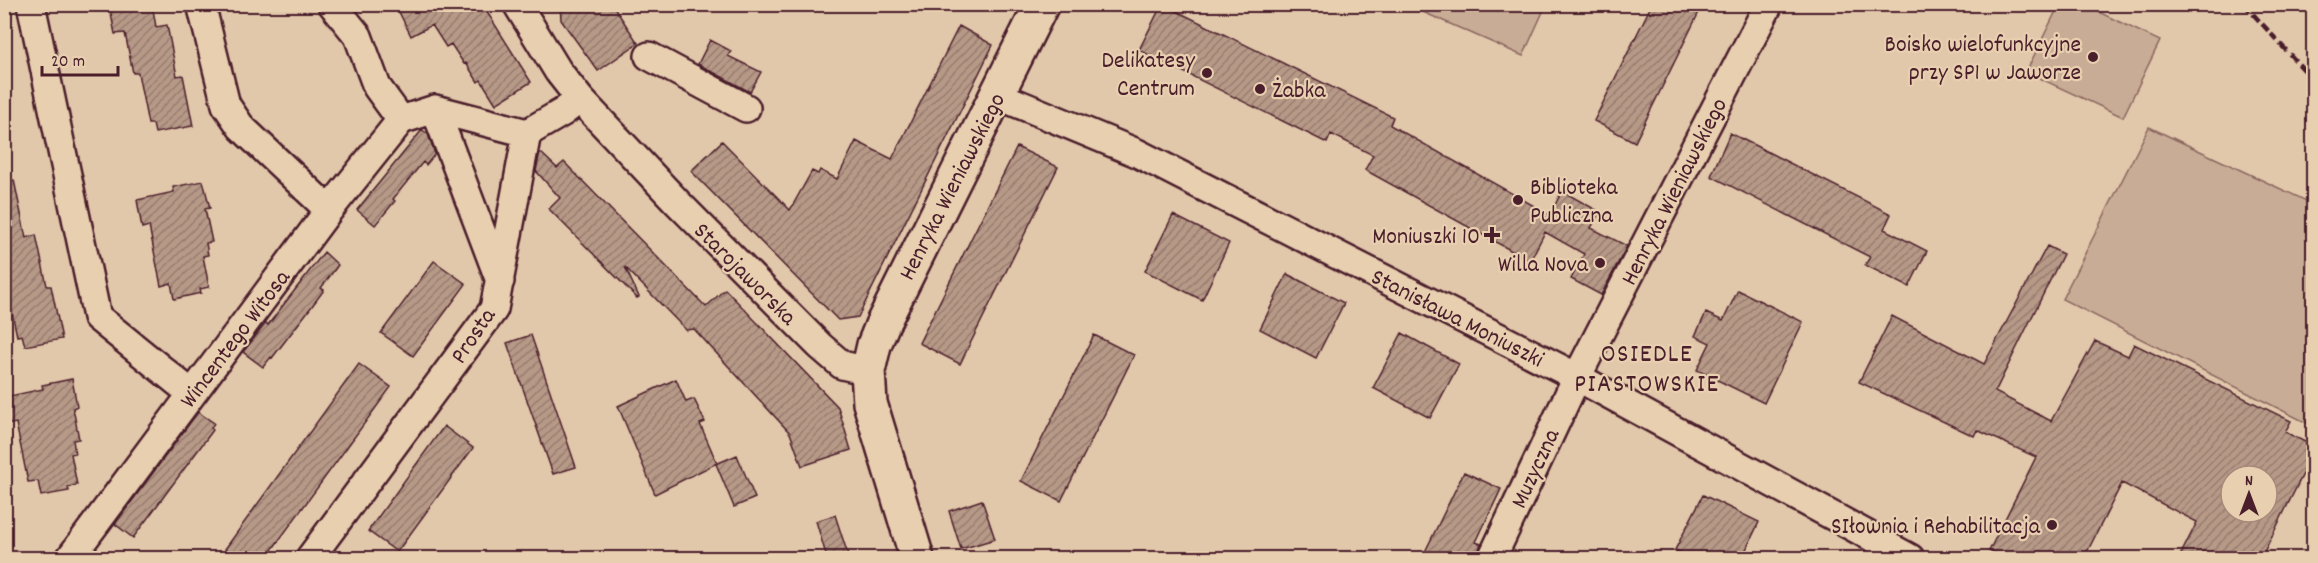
<svg xmlns="http://www.w3.org/2000/svg" width="2318" height="563" viewBox="0 0 2318 563" font-family="Dekko,sans-serif">
	<style>
		.park { fill: #c9ac95; stroke: #8a6660; stroke-width: 1.5 }
		.building { fill: url(#building-hatch); stroke: #4a1f2b; stroke-width: 1.5; fill-rule: evenodd }
		.lines { fill: none; stroke-linecap: round; stroke-linejoin: round }
		.minor-casing { stroke: #4a1f2b; stroke-width: 32 }
		.major-casing { stroke: #4a1f2b; stroke-width: 38 }
		.minor { stroke: #e8cfb0; stroke-width: 27 }
		.major { stroke: #e8cfb0; stroke-width: 33 }
		.rail { stroke: #4a1f2b; stroke-width: 4.5; stroke-dasharray: 9 4.5; stroke-linecap: butt }
		.poi-dot { fill: #4a1f2b; stroke: #e8cfb0; stroke-width: 2 }
		.labels { text-anchor: middle; stroke-width: 4.5; stroke-linejoin: round; paint-order: stroke }
		.poi-label { font-size: 24px; fill: #4a1f2b; stroke: #e8cfb0; text-anchor: end }
		.street-label { font-size: 24px; fill: #4a1f2b; stroke: #e8cfb0 }
		.neighbourhood-label { font-size: 26px; letter-spacing: 1.5px; fill: #4a1f2b; stroke: #e8cfb0 }
	</style>
	<defs>
		<pattern id="building-hatch" width="6" height="6" patternUnits="userSpaceOnUse" patternTransform="scale(1.5)"><rect width="6" height="6" fill="#b79987"/><path d="M-1 1l2-2M0 6l6-6M5 7l2-2" fill="none" stroke="#977c6f"/></pattern>
	</defs>
	<rect width="100%" height="100%" fill="#e2c8ab"/>
	<filter id="ink" filterUnits="userSpaceOnUse"><feTurbulence type="fractalNoise" baseFrequency=".0167" numOctaves="2"/><feDisplacementMap in="SourceGraphic" scale="12" xChannelSelector="R" yChannelSelector="G"/><feConvolveMatrix kernelMatrix="1 2 1 2 8 2 1 2 1" color-interpolation-filters="sRGB"/></filter>
	<g filter="url(#ink)">
		<path class="park" d="M1407 5 1546 4V5L1523 56Z
			M2059 5H2084L2160 41 2123 117 2026 72Z
			M2149 127 2313 204 2311 223 2314 224 2313 426 2062 299Z"/>
		<path class="building" d="M109 4H152L156 27 167 25 177 76 183 75 193 126 155 133 153 124H148L138 73H133L125 33 115 34Z
			M395 4H482L531 82 496 104 481 80 478 82 466 63 464 64 451 44 446 47 432 25 411 36Z
			M560 4H612L638 43 598 71 561 20Z
			M1162 4 1393 117 1390 125 1550 215 1562 191 1600 212 1591 228 1627 246 1601 295 1571 279 1584 254 1545 232 1530 261 1365 170 1373 155 1331 134 1327 143 1139 50Z
			M1652 4H1703L1635 142 1594 121Z
			M959 26 993 45 858 317 838 320 691 171 722 141 790 210 812 171 818 174 820 170 837 179 856 141 892 159Z
			M710 40 731 51 728 56 761 72 750 92 698 64Z
			M422 130 428 134 435 154 426 165 423 162 393 199 395 201 375 225 357 210Z
			M1730 133 1891 214 1884 229 1927 251 1909 287 1865 265 1870 257 1711 176Z
			M1017 147 1058 167 960 364 919 343Z
			M540 152 557 168 564 162 706 307 725 289 838 407 851 450 802 466 790 433 694 329 686 330 625 267 639 297 637 298 549 209 560 198 536 171Z
			M14 180 26 238 36 235 47 286H51L62 339 25 346 22 335 17 336 4 276V181Z
			M203 181 210 208 205 209 212 242 206 243 208 255 203 256 209 287 200 289 201 293 174 299 171 283 161 286 149 226 142 228 137 200 174 192 173 187Z
			M1173 215 1229 243 1202 300 1145 271Z
			M2047 246 2063 254 1995 392 2051 421 2095 341 2128 356 2134 344 2291 421 2285 432 2313 446V454L2261 558H2179L2197 522 2122 483 2084 558H2006L1989 551 2036 457 1977 430 1974 436 1859 382 1892 316 1984 364ZM2231 476H2267V512H2231Z
			M324 252 338 265 321 288 324 290 312 306 272 358 271 357 263 367 243 352 266 323 268 325Z
			M434 261 466 284 413 356 381 333Z
			M1287 274 1344 303 1316 358 1260 329Z
			M1738 290 1803 322 1764 403 1697 370 1710 343 1695 336 1706 313 1723 321Z
			M1402 333 1459 364 1430 418 1373 388Z
			M531 335 576 467 553 474 507 343Z
			M1094 335 1134 355 1061 501 1021 481Z
			M359 364 391 387 266 558H238L225 549Z
			M72 379 77 406 73 408 79 439 73 440 75 453 71 454 77 485 68 487 69 491 41 496 38 481 28 482 16 423 5 425V397L43 389 42 385Z
			M676 379 686 402 694 399 705 422 700 424 717 463 655 494 618 406Z
			M198 412 214 423 211 428 213 430 133 538 115 524Z
			M444 426 473 448 397 552 368 531Z
			M737 455 755 498 734 507 716 464Z
			M1464 472 1501 489 1476 542 1481 544 1476 558H1422Z
			M1703 495 1759 522 1742 558H1692L1675 550Z
			M982 500 995 539 961 549 949 511Z
			M835 515 849 558H827L816 521Z"/>
		<g class="lines">
			<g class="minor-casing">
				<path id="minor" d="M31 4 97 317 192 394
					M201 4 226 105 241 127 329 210
					M332 4 358 36 377 87 401 120
					M517 4 558 71 580 99 677 202 820 346 842 365 868 371
					M649 56 746 108
					M997 95 1137 153 1577 377 1910 558
					M435 109 500 281
					M70 558 329 210 401 120 435 109 527 133
					M310 558 494 309 527 133 563 112 580 99
					M1492 558 1577 377 1769 4"/>
			</g>
			<g class="major-casing">
				<path id="major" d="M917 558 870 403 868 371 874 345 883 323 1042 4"/>
			</g>
			<use href="#minor" class="minor"/>
			<use href="#major" class="major"/>
			<path class="rail" d="M2244 4 2314 81"/>
		</g>
	</g>
	<g class="poi-dot">
		<circle cx="2093" cy="57" r="6"/>
		<circle cx="1207" cy="73" r="6"/>
		<circle cx="1260" cy="89" r="6"/>
		<circle cx="1518" cy="200" r="6"/>
		<path d="M1489 226h6v6h6v6h-6v6h-6v-6h-6v-6h6z"/>
		<circle cx="1600" cy="263" r="6"/>
		<circle cx="2052" cy="525" r="6"/>
	</g>
	<g class="labels">
		<g class="poi-label">
			<text x="2081" y="51">Boisko wielofunkcyjne<tspan x="2081" dy="28">przy SP1 w Jaworze</tspan></text>
			<text x="1195" y="67">Delikatesy<tspan x="1195" dy="28">Centrum</tspan></text>
			<text x="1272" y="97" text-anchor="start">Żabka</text>
			<text x="1530" y="194" text-anchor="start">Biblioteka<tspan x="1530" dy="28">Publiczna</tspan></text>
			<text x="1480" y="243">Moniuszki 10</text>
			<text x="1588" y="271">Willa Nova</text>
			<text x="2040" y="533">SIłownia i Rehabilitacja</text>
		</g>
		<g class="street-label">
			<text transform="translate(951 186) rotate(-63)" y="8">Henryka Wieniawskiego</text>
			<text transform="translate(1673 191) rotate(-63)" y="8">Henryka Wieniawskiego</text>
			<text transform="translate(746 273) rotate(45)" y="8">Starojaworska</text>
			<text transform="translate(1458 317) rotate(27)" y="8">Stanisława Moniuszki</text>
			<text transform="translate(472 335) rotate(-56)" y="8">Prosta</text>
			<text transform="translate(234 338) rotate(-53)" y="8">Wincentego Witosa</text>
			<text transform="translate(1534 468) rotate(-65)" y="8">Muzyczna</text>
		</g>
		<g class="neighbourhood-label">
			<text x="1647" y="361">OSIEDLE<tspan x="1647" dy="30">PIASTOWSKIE</tspan></text>
		</g>
	</g>
	<rect width="2318" height="563" fill="none" stroke="#e8cfb0" stroke-width="24"/>
	<rect x="12" y="12" width="2294" height="539" fill="none" stroke="#4a1f2b" stroke-width="2" filter="url(#ink)"/>
	<g transform="translate(2249 494)"><circle r="28" fill="#e8cfb0" stroke="#a9897b" stroke-width="1.5"/>
	<path d="M0-4.5L10 22L0 15L-10 22Z" fill="#4a1f2b"/>
	<text y="-9" font-size="16" font-weight="bold" text-anchor="middle" fill="#4a1f2b">N</text>
	</g>
	<path d="M42 66v9h76v-9" fill="none" stroke="#4a1f2b" stroke-width="3"/>
	<text x="51" y="66" font-size="18" fill="#4a1f2b" stroke="#e8cfb0" stroke-width="4.5" paint-order="stroke">20 m</text>
</svg>
